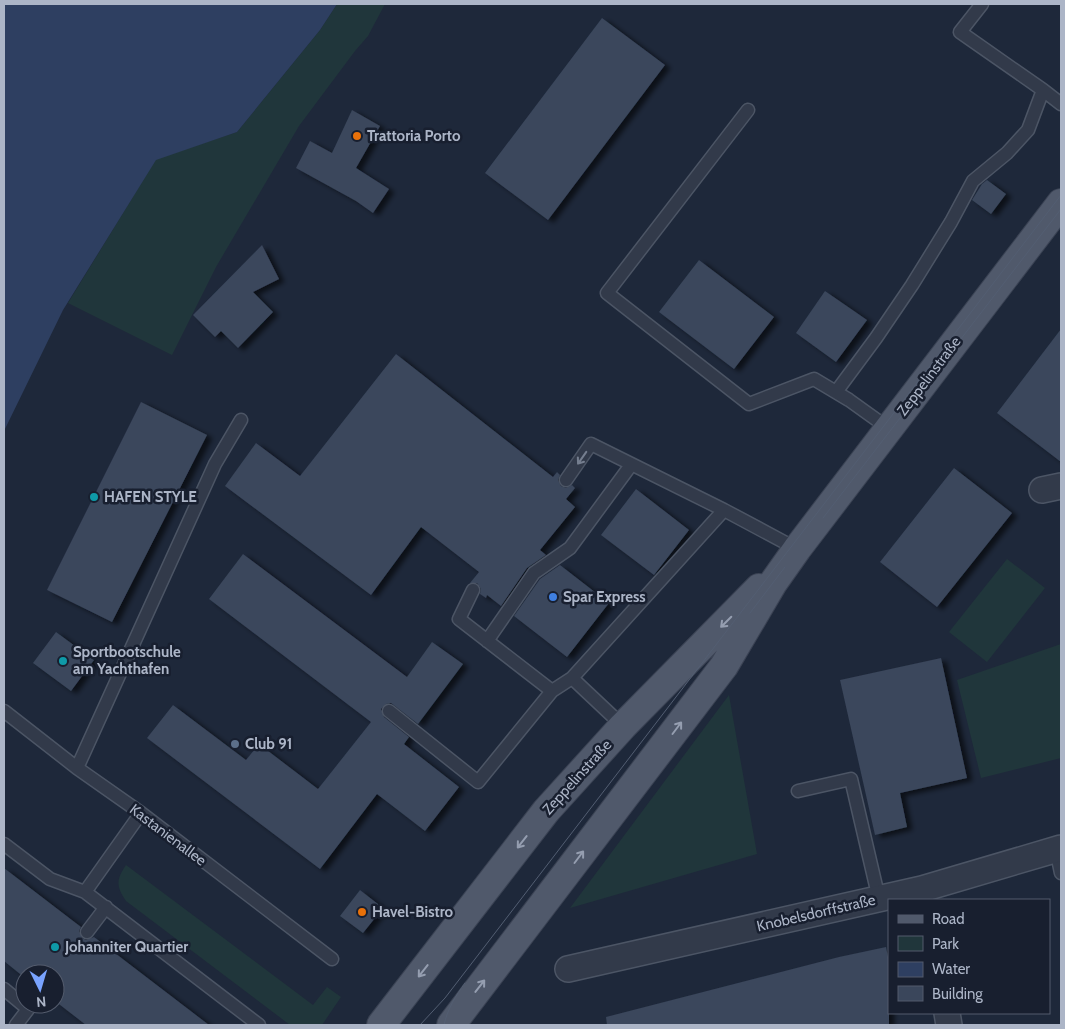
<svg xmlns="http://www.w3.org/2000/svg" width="1065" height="1029" viewBox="0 0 1065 1029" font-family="Cabin,sans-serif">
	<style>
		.green { fill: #20363b }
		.water { fill: #2e3f61 }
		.building { fill: #3a465b; filter: url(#shadow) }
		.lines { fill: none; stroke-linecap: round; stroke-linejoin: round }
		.lane-casing { stroke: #4c5565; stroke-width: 15 }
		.street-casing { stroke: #4c5565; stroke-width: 28 }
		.primary-casing { stroke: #3b4354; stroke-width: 30 }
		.lane { stroke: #323a4a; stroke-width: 12 }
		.street { stroke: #323a4a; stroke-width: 25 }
		.primary { stroke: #50596b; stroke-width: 28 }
		.tram { stroke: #535e72; stroke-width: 1 }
		.oneway { stroke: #757e8f }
		.oneway2 { stroke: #959eb0 }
		.food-dot { fill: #e8710a; stroke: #181f2f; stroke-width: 2 }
		.culture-dot { fill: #0f9aa8; stroke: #181f2f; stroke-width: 2 }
		.shop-dot { fill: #3f7fe0; stroke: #181f2f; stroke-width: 2 }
		.service-dot { fill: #5c6f8a; stroke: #181f2f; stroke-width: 2 }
		.labels { text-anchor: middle; stroke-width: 5; stroke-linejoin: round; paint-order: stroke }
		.poi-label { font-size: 15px; font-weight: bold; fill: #acb5c7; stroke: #181f2f; text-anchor: start }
		.street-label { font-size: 15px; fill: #acb5c7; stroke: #181f2f }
	</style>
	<defs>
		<filter id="shadow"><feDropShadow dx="5.5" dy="3" stdDeviation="2.5" flood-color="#0009"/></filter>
	</defs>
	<rect width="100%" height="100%" fill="#1e283a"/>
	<path class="green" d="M337 4H385L368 36 355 51 299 126 216 267 172 355 68 303 156 159 237 132 320 30Z
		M1007 559 1045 588 987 662 949 632Z
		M1061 644V758L981 778 957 680Z
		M729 695 757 854 570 908Z
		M126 865 313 1005 327 987 341 997 322 1025H290L126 901C116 886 116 880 126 865Z"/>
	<path class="water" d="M4 4H337L320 30 237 132 156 160 63 310 4 431Z"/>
	<path class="building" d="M602 18 665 65 548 220 485 173Z
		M352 110 380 126 356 168 389 189 373 213 356 201 296 168 310 141 332 153Z
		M987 180 1006 194 991 214 972 200 982 184Z
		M262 245 279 279 253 292 273 312 238 348 221 331 215 337 193 315Z
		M699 260 774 317 734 369 659 312Z
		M825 291 867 320 836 362 796 333Z
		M1061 329V462L997 413Z
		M396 354 553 477 557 472 560 475 558 480 561 486 566 488 572 485 575 488 566 499 575 507 540 550 546 555 527 568 501 606 487 595 486 598 480 594 481 589 477 583H470L479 572 421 527 371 595 225 486 256 443 300 476Z
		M141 402 207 435 112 622 47 590Z
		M954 468 1012 513 937 607 880 562Z
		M636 489 689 530 654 575 601 535Z
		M243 554 407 677 432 642 463 664 418 724 391 703 386 704 381 709 384 717 409 737 404 744 459 787 425 831 377 794 320 869 147 738 173 705 246 760 259 744 318 789 371 722 209 599Z
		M560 565 609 603 567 657 514 616 540 579Z
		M56 632 94 660 71 691 33 663Z
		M941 658 967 778 900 793 907 827 875 835 840 680Z
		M4 868 81 927 79 931 82 938 86 940 94 937 209 1025H86L55 1001V974H25V978L4 961Z
		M360 890 383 908 363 933 340 916Z
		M886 947 889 962V1025H607L606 1017 839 957Z"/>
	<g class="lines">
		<g class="lane-casing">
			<path id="lane" d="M982 4 960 32 1043 90
				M748 110 607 293 749 404 814 379 849 400 888 428
				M836 392 876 338 912 285 951 222 973 181 1007 153 1028 130 1043 90 1061 104
				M566 480 591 444 724 510 797 549
				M473 590 459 619 552 691
				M487 641 534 573 570 548 631 465
				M572 678 623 726
				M4 711 77 768 141 813 332 959
				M389 711 478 782 552 691 572 678 724 510
				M77 768 215 464 241 420
				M798 791 851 779 879 899
				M4 844 50 879 85 892 259 1025
				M1056 849 1061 873
				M85 892 141 813
				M87 932 106 907
				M4 989 28 1009
				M16 1025 32 1004"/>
		</g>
		<g class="street-casing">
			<path id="street" d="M1042 490 1061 486
				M568 969 922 889 1061 848
				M947 1013 949 1025"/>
		</g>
		<g class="primary-casing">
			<path id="primary" d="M381 1025 546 811 623 726 759 588
				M451 1025 724 666 773 583 797 549 1061 203"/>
		</g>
		<use href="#lane" class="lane"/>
		<use href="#street" class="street"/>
		<use href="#primary" class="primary"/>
		<path class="tram" d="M823 518 1061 209
			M750 613 785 567
			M420 1025 445 998 485 946 1061 195
			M444 1025C447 1010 456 995 465 983"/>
	</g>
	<defs><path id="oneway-shaft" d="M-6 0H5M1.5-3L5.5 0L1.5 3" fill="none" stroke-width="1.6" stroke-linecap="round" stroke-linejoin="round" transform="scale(1.25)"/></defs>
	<use class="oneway" href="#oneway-shaft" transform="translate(582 458) rotate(125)"/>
	<g class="oneway2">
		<use href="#oneway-shaft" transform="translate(726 622) rotate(135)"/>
		<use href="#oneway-shaft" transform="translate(677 728) rotate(-53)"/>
		<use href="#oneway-shaft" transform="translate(522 842) rotate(128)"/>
		<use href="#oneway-shaft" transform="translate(579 857) rotate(-53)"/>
		<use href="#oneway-shaft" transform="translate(423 971) rotate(128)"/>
		<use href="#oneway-shaft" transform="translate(480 986) rotate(-52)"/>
	</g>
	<g class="food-dot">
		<circle cx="357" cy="136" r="5"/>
		<circle cx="362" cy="912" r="5"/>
	</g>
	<g class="culture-dot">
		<circle cx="94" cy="497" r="5"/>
		<circle cx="63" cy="661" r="5"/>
		<circle cx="55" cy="947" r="5"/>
	</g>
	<circle class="shop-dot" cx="553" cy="597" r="5"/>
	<circle class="service-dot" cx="235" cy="744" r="5"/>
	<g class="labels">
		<g class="poi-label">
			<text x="367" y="141">Trattoria Porto</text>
			<text x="104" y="502">HAFEN STYLE</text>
			<text x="563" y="602">Spar Express</text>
			<text x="73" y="657">Sportbootschule<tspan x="73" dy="17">am Yachthafen</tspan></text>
			<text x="245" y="749">Club 91</text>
			<text x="372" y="917">Havel-Bistro</text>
			<text x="65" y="952">Johanniter Quartier</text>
		</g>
		<g class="street-label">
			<text transform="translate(929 376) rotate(-53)" y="5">Zeppelinstraße</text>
			<text transform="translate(577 777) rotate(-48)" y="5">Zeppelinstraße</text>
			<text transform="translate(168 835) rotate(37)" y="5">Kastanienallee</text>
			<text transform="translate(816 913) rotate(-13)" y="5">Knobelsdorffstraße</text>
		</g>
	</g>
	<rect width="1065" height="1029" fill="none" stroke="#acb5c7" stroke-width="10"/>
	<rect x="888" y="899" width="162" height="115" fill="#181f2f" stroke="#535b6c"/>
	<rect x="898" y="915" width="25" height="8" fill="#50596b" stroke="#535b6c"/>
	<text x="932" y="924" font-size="15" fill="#acb5c7">Road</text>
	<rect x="898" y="936" width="25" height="15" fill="#20363b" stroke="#535b6c"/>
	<text x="932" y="949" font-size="15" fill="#acb5c7">Park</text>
	<rect x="898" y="962" width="25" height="15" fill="#2e3f61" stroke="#535b6c"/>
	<text x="932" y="974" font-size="15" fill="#acb5c7">Water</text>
	<rect x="898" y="986" width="25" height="15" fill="#3a465b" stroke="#535b6c"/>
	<text x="932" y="999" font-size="15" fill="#acb5c7">Building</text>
	<g transform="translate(40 989) rotate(175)"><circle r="24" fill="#181f2f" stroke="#535b6c"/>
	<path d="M0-4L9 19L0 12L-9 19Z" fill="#79a3ff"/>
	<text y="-8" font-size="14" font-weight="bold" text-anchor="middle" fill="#acb5c7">N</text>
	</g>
</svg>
